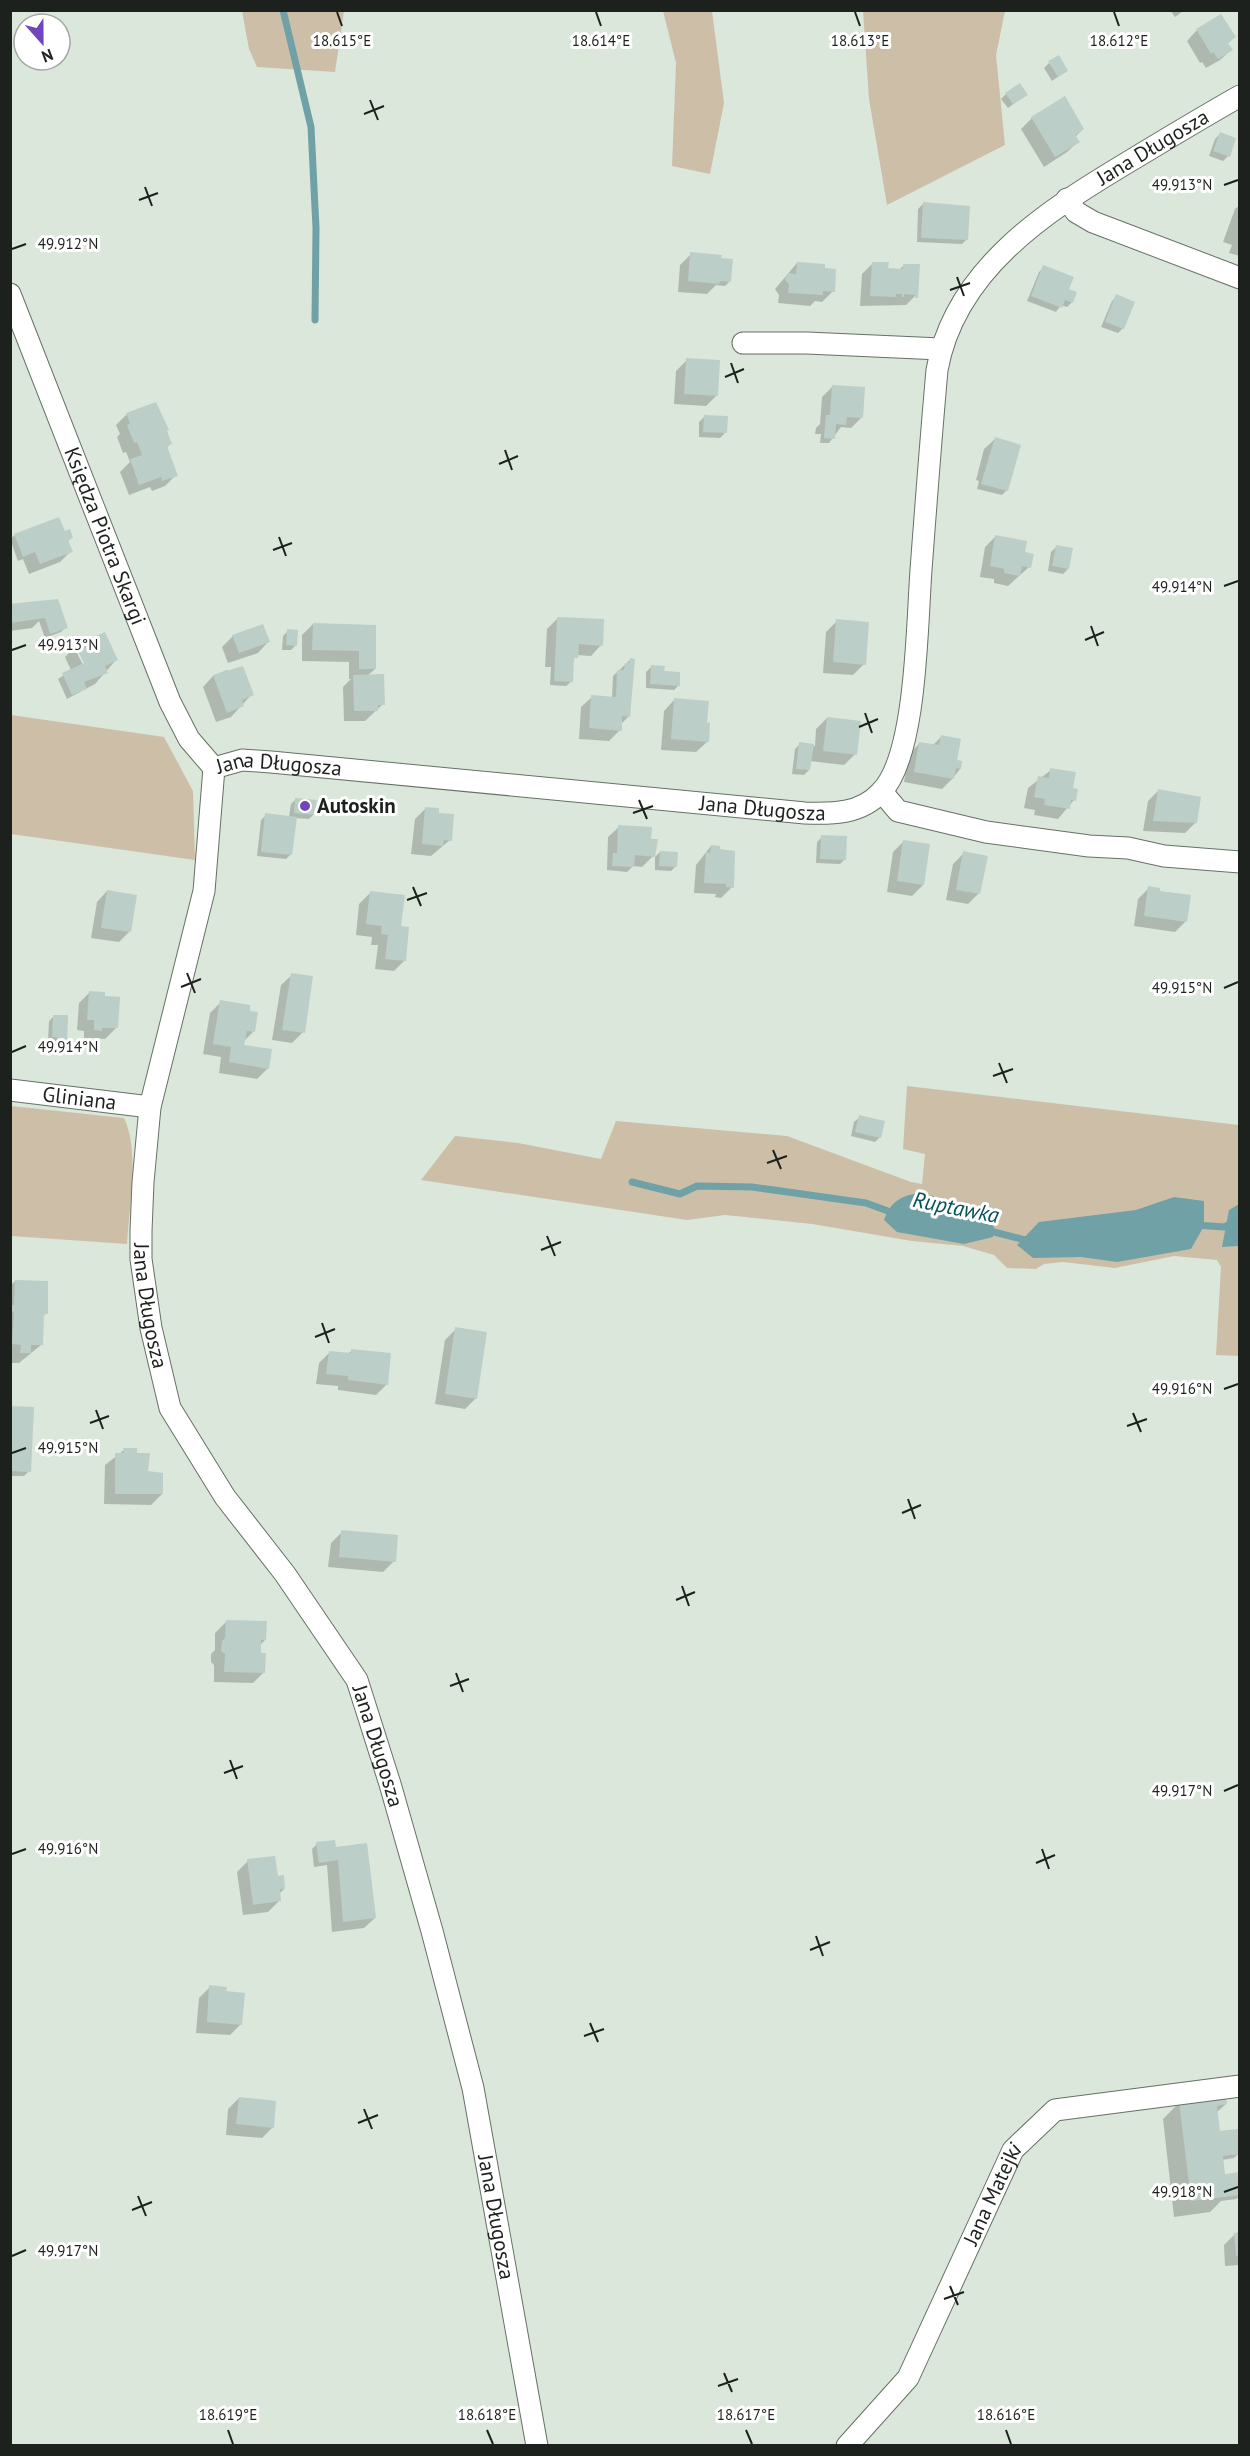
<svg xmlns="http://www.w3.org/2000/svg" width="1250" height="2456" viewBox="0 0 1250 2456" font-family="'PT Sans',sans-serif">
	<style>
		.green { fill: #cdbfa7 }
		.water { fill: #70a1a6 }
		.shadow { fill: #0003; fill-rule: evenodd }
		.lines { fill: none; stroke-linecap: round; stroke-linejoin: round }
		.stream { stroke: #70a1a6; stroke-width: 7 }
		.building { fill: #bccec8 }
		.minor-casing { stroke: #667165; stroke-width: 23 }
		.minor { stroke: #fff; stroke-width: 21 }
		.ticks { fill: none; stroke: #1d211d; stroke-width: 2 }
		.poi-dot { fill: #7045bd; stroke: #fff; stroke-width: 2 }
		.labels { text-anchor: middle; stroke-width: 6; stroke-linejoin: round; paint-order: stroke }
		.street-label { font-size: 21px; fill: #1d211d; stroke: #fff }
		.poi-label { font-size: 21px; font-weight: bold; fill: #1d211d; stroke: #fff; text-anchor: start }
		.water-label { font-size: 22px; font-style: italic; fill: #045157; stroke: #fff }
		.ticks-label { font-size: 15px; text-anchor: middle; fill: #1d211d; stroke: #fff; stroke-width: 6; stroke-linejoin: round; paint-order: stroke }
	</style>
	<rect width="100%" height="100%" fill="#dbe7da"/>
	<path class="green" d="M242 11H344L335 72 257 67 249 49Z
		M663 11H712L724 103 710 174 672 166 676 63Z
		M863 11H1005L996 55 1005 145 887 205 869 99Z
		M11 715 164 737 193 791 195 860 11 834Z
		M907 1086 1239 1125V1356L1216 1355 1221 1267 1217 1260 1174 1256 1115 1268 1063 1262 1044 1264 1036 1269 1007 1268 994 1255 963 1246 912 1241 812 1224 725 1215 687 1220 421 1180 455 1136 518 1143 601 1159 616 1121 787 1136 911 1182 922 1184 925 1154 903 1149Z
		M11 1106 124 1118C140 1151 129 1207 127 1244L11 1236Z"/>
	<path class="water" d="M923 1192C946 1202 969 1209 995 1208L993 1237 964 1244 897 1232 884 1220C892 1199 902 1196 923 1192Z
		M1174 1197 1204 1201V1226L1191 1249 1117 1262 1081 1257 1033 1258 1017 1245 1039 1222 1136 1210Z
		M1239 1204V1246L1222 1247 1229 1210Z"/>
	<path class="shadow" d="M1170 10H1185L1175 17Z
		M1197 30 1234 37 1227 44 1231 50 1220 60 1206 68 1202 62 1200 63 1187 41Z
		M1049 63 1066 71 1052 81 1044 68Z
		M1006 94 1026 95 1008 108 1001 99Z
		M1064 98 1083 129 1075 137 1078 142 1067 152 1044 167 1021 129 1032 118Z
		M1220 134 1228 156 1223 161 1209 156 1215 139Z
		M923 204 967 239 962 244 917 242 918 209Z
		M1240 205V256L1229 253 1232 245 1223 242 1235 209Z
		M691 254 730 281 725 286 716 285 707 294 678 292 680 265Z
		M797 263 833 291 822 302 815 301 810 306 778 303 779 295 775 289Z
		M873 263 887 269 899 270 904 265 917 294 906 305 860 306 862 274Z
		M1044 267 1072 302 1067 307 1061 305 1056 312 1027 301 1039 272Z
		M1117 296 1123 328 1118 333 1101 327 1112 301Z
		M687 360 717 395 706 406 674 404 676 371Z
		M833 386 862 417 851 428 841 427 829 443H820L821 434H815L816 428 820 424 822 397Z
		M127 414 166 431 170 444 166 449 176 475 165 486 152 491 150 487 129 495 120 472 130 462 126 452 123 453 117 437 120 434 116 425Z
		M704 417 725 433 720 438 699 437V422Z
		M995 439 1007 490 1002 495 977 489 979 481 976 480 984 449Z
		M64 533 72 537 67 542 71 551 60 562 29 574 23 559 18 561 10 539 15 535Z
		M996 536 1023 553 1029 567 1008 586 994 583V579L980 577 985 547Z
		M1056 547 1068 569 1063 574 1048 571 1051 552Z
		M57 601 66 627 61 632 45 638 39 621 32 628 10 631V606Z
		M558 618 601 645 591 656 576 655 573 661 572 681 566 686 550 685 551 667H545L547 629Z
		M837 621 864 664 853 675 823 673 826 632Z
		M313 624 375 626V669L367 676 383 704 365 721H344L343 687 351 679H349V662L302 661V635Z
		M288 631 296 645 291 650H282L283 636Z
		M233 636 268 642 258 653 228 663 222 647Z
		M76 646 116 660 95 684 67 699 58 679 71 670 65 657ZM75 649H78L86 665H83Z
		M630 660 629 716 620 725V730L609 741 579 739 581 707 592 697 612 698 613 676Z
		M651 667 663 673 679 685 674 690 646 688V672Z
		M227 670 252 694 231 717 216 722 203 687 213 676Z
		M674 700 707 742 696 752 661 750 664 711Z
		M827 718 855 754 844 765 810 761 809 770 804 775 792 774 795 749 800 744 815 746 816 729Z
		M941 737 960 769 953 778 942 789 904 782 909 754 920 743 932 746Z
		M1051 770 1072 789 1074 800 1058 819 1034 815 1035 810 1024 808 1028 788Z
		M1159 790 1196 822 1185 833 1143 831 1148 801Z
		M296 799 314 814 309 819 295 818 291 854 286 859 257 856 261 820 266 815 289 817 291 804Z
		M426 808 437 814 450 840 431 856 411 854 415 819Z
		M619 827 650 841 653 856 642 867 633 866 627 872 607 870 608 837Z
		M822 837 845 859 840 864 816 863 817 842Z
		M904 841 923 885 912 896 887 892 893 852Z
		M711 846 732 887 721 898 715 897 716 894 694 893 696 865Z
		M660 852 676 866 671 871 655 870V857Z
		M964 853 979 893 968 904 946 900 953 864Z
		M1149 888 1158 892 1186 921 1175 932 1134 926 1138 899Z
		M107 891 130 931 119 942 91 938 97 902Z
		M370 893 399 927 405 960 394 971 375 969 378 945H371L372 937 356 935 359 904Z
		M292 975 303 1032 292 1043 272 1040 281 985Z
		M90 992 116 1028 105 1039 93 1038 89 1041H84V1031L77 1030 79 1003Z
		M221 1002 253 1032 243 1042V1046L268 1068 257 1079 219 1073 221 1057 203 1054 210 1013Z
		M54 1016 66 1047 61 1052H53V1041H48L49 1021Z
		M860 1117 880 1137 875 1142 851 1136 854 1122Z
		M15 1281 46 1313 43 1317 41 1345 19 1363H10V1286Z
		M456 1329 476 1398 465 1409 435 1404 445 1340Z
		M352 1350 387 1384 376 1395 338 1390V1386L316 1384 319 1363 330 1352 348 1354Z
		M10 1407 29 1471 24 1476H10Z
		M124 1450 146 1472 162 1494 151 1505 104 1504 105 1465Z
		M342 1532 394 1561 383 1572 328 1567 331 1543Z
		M226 1622 265 1640 260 1645 264 1672 253 1683 214 1682V1665L211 1662V1654L215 1650V1633Z
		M317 1844 335 1850 375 1918 364 1928 332 1932 327 1865 314 1867 312 1849Z
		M248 1861 276 1878 284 1889 279 1894V1901L268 1912 243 1915 237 1872Z
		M210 1987 225 1993 241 2024 230 2035 196 2033 199 1998Z
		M239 2098 273 2127 262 2138 226 2135 228 2109Z
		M1179 2103 1226 2104 1216 2113 1219 2133 1239 2153 1234 2158 1222 2160 1224 2175 1240 2180V2196L1236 2199 1221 2201 1210 2212 1174 2217 1163 2119Z
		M1235 2234H1240V2265L1225 2266 1224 2245Z"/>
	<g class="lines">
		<path class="stream" d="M283 10 311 127 316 228 315 320
			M632 1182 680 1194 697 1186 752 1187 866 1203 896 1214
			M1195 1225 1224 1227 1240 1220
			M986 1230 1025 1240 1030 1239"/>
	</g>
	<path class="building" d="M1221 14 1236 37 1228 43 1233 50 1218 59 1213 52 1211 54 1196 29Z
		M1059 55 1068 71 1058 77 1048 61Z
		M1020 83 1028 95 1013 104 1005 93Z
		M1065 96 1084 129 1075 135 1080 142 1055 157 1031 117Z
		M1220 132 1236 138 1230 157 1213 151Z
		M923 202 970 206 968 240 921 238Z
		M690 252 722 255 721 258 733 259 731 282 720 281 719 284 688 281Z
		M797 262 825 264V268L836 269 835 292 823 291V295L788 293 789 284 785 280 786 276 789 273 796 274Z
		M872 262H889L888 268 903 269V264H920L918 298H915L916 295 904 294V297H902V294H896V297L870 296Z
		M1043 265 1074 277 1069 289 1077 292 1073 303 1065 300 1062 308 1031 296Z
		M1116 294 1135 302 1124 329 1105 322Z
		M686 358 720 360 718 396 684 394Z
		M832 385 865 387 863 418 847 417 846 425 836 424 835 439 824 438 826 415H830Z
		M156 402 169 430 167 431 172 444 167 446 178 476 162 481 161 477 139 485 130 459 142 455 137 442 134 443 127 425 130 423 126 413Z
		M704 415 728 416 727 433 703 432Z
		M995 437 1021 445 1008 491 981 484Z
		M59 517 65 531 70 529 73 538 68 540 73 552 40 564 35 552 23 557 14 534Z
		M995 535 1027 541 1025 552 1034 554 1031 568 1022 566 1020 576 1004 573V569L990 566Z
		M1056 545 1073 548 1069 569 1052 566Z
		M58 599 68 628 50 634 45 618 10 623V604Z
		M557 617 604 619 603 646 579 644 578 658H574L573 682 554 681Z
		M836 619 869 622 866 665 833 662Z
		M313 623 376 625V669H359V651L312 650Z
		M263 624 270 642 239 653 232 635Z
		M287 629 298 630 297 646 286 645Z
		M105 632 118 660 105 666 108 673 84 682 87 689 72 695 62 673 84 663 75 645Z
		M630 658 635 659 630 717 622 716V731L589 728 591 695 616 697 617 670H624L625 663H629Z
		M651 665 665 666 664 671 680 672V686L650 684Z
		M243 666 254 695 242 700 244 706 227 713 213 675Z
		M384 674 385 705H378V711H354L353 675Z
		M674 698 709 701 707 722 710 723 709 742 671 739Z
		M827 717 861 721 857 755 823 751Z
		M941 735 961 739 957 760 962 761 961 769 956 768 954 779 914 772 919 742 939 745Z
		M799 742 814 744 810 770 796 769Z
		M1050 768 1076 772 1073 788 1078 789 1076 801 1071 800 1070 809 1044 805 1045 799 1034 797 1038 776 1049 778Z
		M1158 789 1201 797 1197 823 1153 821Z
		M295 798 317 800 315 815 294 813Z
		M425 807 439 808V813L454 814 452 841 444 840 443 846 422 844Z
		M265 813 297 817 292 855 261 852Z
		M618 825 652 827 651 839H658L655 857 635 855 634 867 612 866 613 853H617Z
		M821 835 847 836 846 860 820 859Z
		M903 840 930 844 924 885 897 881Z
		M711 845 720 846V849L735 851 734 888 726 887V884L704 883 706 852 710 853Z
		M660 851 678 852 677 867 659 866Z
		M963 851 988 856 980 894 956 890Z
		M1148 886 1160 888V891L1191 895 1187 922 1144 916Z
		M107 890 137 895 131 932 101 928Z
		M370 891 405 895 401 926 409 927 406 961 385 959 388 935 381 934 382 926 366 924Z
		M291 973 313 976 305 1033 282 1030Z
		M89 991 105 992V996L120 997 118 1028H102V1031L94 1030V1020H87Z
		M220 1000 250 1005V1011L258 1012 255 1032 247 1031 244 1045 272 1049 269 1069 229 1062 231 1047 213 1044Z
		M53 1015H68L67 1047H57V1037H52Z
		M859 1115 885 1121 881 1138 855 1132Z
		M15 1280 48 1281V1314H44L43 1345H31V1353H20L21 1345 12 1344 14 1312H10V1305H14Z
		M455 1327 487 1332 477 1399 445 1394Z
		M351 1349 391 1353 388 1385 348 1380V1376L326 1374 329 1351 351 1353Z
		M10 1406 34 1407 31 1472 10 1471Z
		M123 1448H137V1453H150L148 1471 163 1473V1494H115V1453H124Z
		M341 1530 398 1535 396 1562 339 1557Z
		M226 1620 267 1621 266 1640H261V1653H266L265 1673 224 1672 225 1654 221 1651 222 1641 225 1638Z
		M335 1840 336 1847 367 1843 376 1918 343 1922 338 1860 319 1863 316 1842Z
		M275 1856 278 1876 284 1875 285 1889H280L281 1901 253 1905 247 1859Z
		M209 1985 227 1987 226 1991 245 1993 242 2025 207 2022Z
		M1226 2096 1227 2104 1217 2106 1220 2131 1238 2129 1240 2154 1223 2156 1225 2174 1240 2172V2195L1191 2201 1179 2101Z
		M239 2097 276 2101 274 2128 236 2124Z
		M1240 2232V2256H1236L1234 2233Z"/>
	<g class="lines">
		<g class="minor-casing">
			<g id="minor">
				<path d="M1067 199 1076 212 1093 222 1240 278"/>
				<path id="s1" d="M10 294 170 702 189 739 214 768"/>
				<path d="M743 343H807L941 349"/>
				<path id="s2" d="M214 768 204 891 150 1107 143 1182 141 1231V1259L151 1328 170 1408 225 1497 285 1574 357 1680 390 1784 432 1931 473 2088 537 2446"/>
				<path id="s3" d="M214 768 242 760 271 762 805 813C833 814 861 814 881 792 917 756 917 622 921 570 926 503 931 437 937 370 955 270 1045 212 1125 164 1163 141 1201 118 1240 96"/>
				<path d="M882 792 898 811 986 832 1089 846 1128 848 1164 856 1240 862"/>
				<path id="s4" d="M10 1090 150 1107"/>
				<path id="s5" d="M847 2446 908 2378 1013 2150 1055 2110 1240 2086"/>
			</g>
		</g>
		<use href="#minor" class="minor"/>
	</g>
	<path class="ticks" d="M337 12 342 26M596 12 601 26M855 12 860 26M1114 12 1119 26M370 100 378 120M364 114 384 106M1224 185 1238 180M145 187 152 206M139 200 158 193M12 249 26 244M957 277 964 296M950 290 970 283M731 363 738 383M725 377 744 369M505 450 512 470M499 464 518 456M279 537 286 556M273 550 292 543M1224 586 1238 581M1091 626 1098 646M1085 640 1104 632M12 650 26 645M865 713 872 733M859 727 878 719M639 800 647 819M633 813 653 806M413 887 421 906M407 900 427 893M187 973 195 993M181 987 201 979M1224 988 1238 982M12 1052 26 1046M999 1063 1007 1083M993 1076 1013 1069M773 1150 781 1169M767 1163 787 1156M547 1236 555 1256M541 1250 561 1242M322 1323 329 1343M315 1337 335 1329M1224 1389 1238 1384M96 1410 103 1429M1133 1413 1141 1432M90 1423 109 1416M1127 1426 1147 1419M12 1453 26 1448M908 1499 915 1519M902 1513 921 1505M682 1586 689 1606M676 1600 695 1592M456 1673 463 1692M450 1686 469 1679M230 1760 237 1779M224 1773 243 1766M1224 1791 1238 1785M1042 1849 1049 1869M12 1854 26 1849M1036 1863 1055 1855M816 1936 823 1956M810 1950 830 1942M590 2023 598 2042M584 2036 604 2029M364 2109 372 2129M358 2123 378 2115M1224 2192 1238 2187M138 2196 146 2216M132 2210 152 2202M12 2256 26 2250M950 2286 958 2305M944 2299 964 2292M724 2373 732 2392M718 2386 738 2379M228 2430 233 2444M487 2430 493 2444M746 2430 752 2444M1006 2430 1011 2444"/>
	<circle class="poi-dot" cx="305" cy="806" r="6"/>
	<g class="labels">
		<g class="street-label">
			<text dy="7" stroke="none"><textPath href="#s3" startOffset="1426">Jana Długosza</textPath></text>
			<text dy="7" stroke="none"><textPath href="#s1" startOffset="260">Księdza Piotra Skargi</textPath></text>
			<text dy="7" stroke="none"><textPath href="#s3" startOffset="66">Jana Długosza</textPath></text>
			<text dy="7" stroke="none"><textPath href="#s3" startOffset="552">Jana Długosza</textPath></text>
			<text dy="7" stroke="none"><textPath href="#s4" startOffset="70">Gliniana</textPath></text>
			<text dy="7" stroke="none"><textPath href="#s2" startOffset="546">Jana Długosza</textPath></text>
			<text dy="7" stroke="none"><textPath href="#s2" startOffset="1050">Jana Długosza</textPath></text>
			<text dy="7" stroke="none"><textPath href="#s5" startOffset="294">Jana Matejki</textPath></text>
			<text dy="7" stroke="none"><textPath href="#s2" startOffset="1536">Jana Długosza</textPath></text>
		</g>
		<g class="poi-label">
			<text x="317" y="813">Autoskin</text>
		</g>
		<g class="water-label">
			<text transform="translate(956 1207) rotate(11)" y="8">Ruptawka</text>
		</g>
	</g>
	<g class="ticks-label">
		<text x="342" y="46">18.615°E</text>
		<text x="601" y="46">18.614°E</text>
		<text x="860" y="46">18.613°E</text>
		<text x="1119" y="46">18.612°E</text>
		<text x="1182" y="190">49.913°N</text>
		<text x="68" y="249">49.912°N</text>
		<text x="1182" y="592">49.914°N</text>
		<text x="68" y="650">49.913°N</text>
		<text x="1182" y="993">49.915°N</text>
		<text x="68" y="1052">49.914°N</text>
		<text x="1182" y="1394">49.916°N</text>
		<text x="68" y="1453">49.915°N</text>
		<text x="1182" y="1796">49.917°N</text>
		<text x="68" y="1854">49.916°N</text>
		<text x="1182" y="2197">49.918°N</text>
		<text x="68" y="2256">49.917°N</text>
		<text x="228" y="2420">18.619°E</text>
		<text x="487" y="2420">18.618°E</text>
		<text x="746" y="2420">18.617°E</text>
		<text x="1006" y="2420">18.616°E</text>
	</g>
	<rect width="1250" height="2456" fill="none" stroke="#1d211d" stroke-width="24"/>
	<g transform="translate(42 42) rotate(159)"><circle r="28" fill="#ffffff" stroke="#a5a6a5" stroke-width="1.5"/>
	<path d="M0-4.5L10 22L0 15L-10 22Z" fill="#7045bd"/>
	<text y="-9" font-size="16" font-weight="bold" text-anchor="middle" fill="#1d211d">N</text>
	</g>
</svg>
